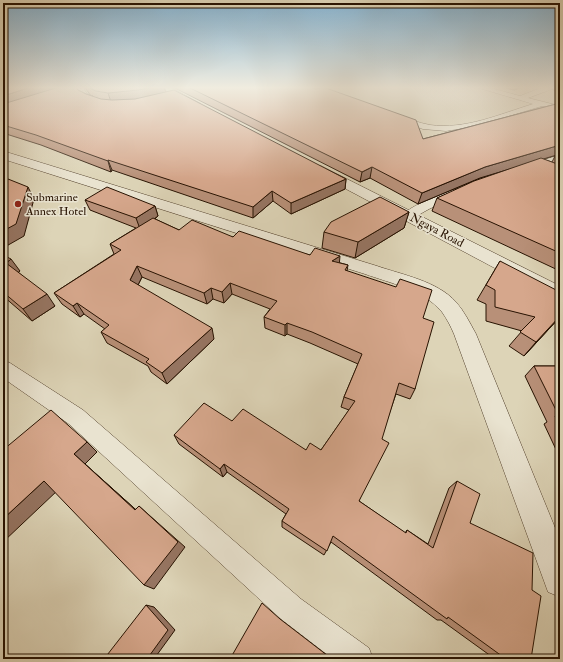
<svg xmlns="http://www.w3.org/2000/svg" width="563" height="662" viewBox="0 0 563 662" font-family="'IM FELL Double Pica',serif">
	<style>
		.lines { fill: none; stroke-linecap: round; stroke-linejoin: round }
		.minor-casing { stroke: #54422e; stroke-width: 1 }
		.tertiary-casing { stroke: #54422e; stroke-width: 1 }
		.minor { fill: #e9e3d0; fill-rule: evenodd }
		.tertiary { fill: #e9e3d0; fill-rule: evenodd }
		.wall { fill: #b89078; stroke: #271201 }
		.shaded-wall { fill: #967562; stroke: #271201 }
		.building { fill: #d6a78c; stroke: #271201 }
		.poi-dot { fill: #8f2418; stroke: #e9e3d0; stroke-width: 1.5 }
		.labels { text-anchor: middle; stroke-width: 3; stroke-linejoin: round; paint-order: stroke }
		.far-poi-label { font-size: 12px; fill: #271201; stroke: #e9e3d0; text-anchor: start }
		.far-street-label { font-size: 12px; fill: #271201; stroke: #e9e3d0 }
	</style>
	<rect width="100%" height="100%" fill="#ddd4b7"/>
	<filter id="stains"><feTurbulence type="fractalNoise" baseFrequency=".005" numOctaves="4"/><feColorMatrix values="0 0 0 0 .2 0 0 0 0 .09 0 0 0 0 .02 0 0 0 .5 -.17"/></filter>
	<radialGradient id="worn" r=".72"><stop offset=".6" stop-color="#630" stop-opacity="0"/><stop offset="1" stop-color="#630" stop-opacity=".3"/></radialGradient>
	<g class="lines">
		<g class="minor-casing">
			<path id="minor" d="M77 87H83C87 98 97 97 104 103L100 105C90 103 78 99 77 87Z
				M476 87H487L520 96 543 87H552V89L528 98 560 106V111L542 106 476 126 446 131 423 129 394 120 393 118 397 115C408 118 418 123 430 125 465 130 500 114 533 104Z
				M560 155V161L528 171 523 168 524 166Z
				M457 189 461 190 463 192 461 194 429 209 413 218H405L403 215C408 207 446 191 457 189Z
				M3 360 10 363 83 410 301 599 369 648 373 659H333L281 619 69 424 3 378Z"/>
		</g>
		<g class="tertiary-casing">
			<path id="tertiary" d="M160 87H170L201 104 196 107 193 106 161 89Z
				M3 151 377 266C403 275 437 281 456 302 464 311 470 323 476 334L560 540V597L548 592 454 334C451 327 447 319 442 312 424 290 390 283 365 274L3 159Z
				M321 166 560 286V301L553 299 316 173 314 170 316 167Z"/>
		</g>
		<use href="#minor" class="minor"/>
		<use href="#tertiary" class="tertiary"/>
	</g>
	<path class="wall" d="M3 87 78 90 86 94 93 96 90 95 85 87H164L166 92 346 179 345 189 291 214 273 201 253 218 112 170 111 172 41 145 3 133Z
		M173 87H310L423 139 560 103V154L542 159 552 162 555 156 560 154V271L432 211 437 198 515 167 480 178 418 204 370 178 360 182Z
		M502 87H522L514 90Z
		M552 87H560V92L553 90Z
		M85 200 155 206 158 216 155 219 179 230 233 237 310 255 348 265 347 271 423 318 415 389 410 399 396 394 359 501 405 533 407 530 428 544 449 488 457 481 470 523 532 590 531 659H495L441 620H437L331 542 324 555 282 527V521L286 514 227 472 223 477 179 444 174 435 232 421 306 450H321L349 410 341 407 344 397 358 364 310 343 287 334 285 336 265 328 264 317 270 309 232 294 224 303 213 299 207 304 142 277 138 285 214 339 167 384 151 372 148 366 107 343 101 332 105 329 84 314 80 317 62 304 54 293 114 254 110 244 136 228 90 210Z
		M409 212 404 228 355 258 322 248 324 232Z
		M3 255 20 271 18 272 55 306 32 321 3 296Z
		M500 261 560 317 524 356 509 346 522 331 486 321V304L477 300Z
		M534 366H560V466L557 460 560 458 544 424 547 422 525 376Z"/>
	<path class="shaded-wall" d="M31 87H59L3 106V96Z
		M155 87H164L166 93 140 99 111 102 108 93Z
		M516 87H522L514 90Z
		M560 145V154L480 178 418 204 422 193 485 167Z
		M108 160 112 170 111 172 108 161Z
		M372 167 370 178 360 182 362 172Z
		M560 176V184L555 180Z
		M346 179 345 189 291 214V203Z
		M28 187 34 199 24 236 3 248V231Z
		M272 191 273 201 253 218V207Z
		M155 206 158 216 140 229 136 218Z
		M409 212 404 228 355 258 358 242Z
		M340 256 339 267 332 261Z
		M11 259 20 271 15 275 6 263Z
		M137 266 142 277 135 291 130 280Z
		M230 283 232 294 224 303 222 292Z
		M211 288 213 299 207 304 204 293Z
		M47 294 55 306 32 321 23 309Z
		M77 303 84 314 80 317 73 306Z
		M560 316V317L524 356 536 342Z
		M287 323V334L285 336V325Z
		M212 328 214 339 167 384 162 373Z
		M87 442 97 452 85 464 144 517 74 454Z
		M224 464 227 472 223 477 220 469Z
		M44 481 58 490 3 542V519Z
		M139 506 185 547 154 589 144 585Z
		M146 605 154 607 175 630 154 659H147Z"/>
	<path class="building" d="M3 87H31L3 96Z
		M59 87H76L78 90 86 94 101 99 112 100 135 99 174 90 346 179 291 203 272 191 253 207 108 160V161L36 135 3 125V104Z
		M87 87H155L138 90 108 93 96 91Z
		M188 87H310L316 89 323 87 416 120 423 139 560 103V145L485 167 422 193 372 167 362 172Z
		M560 154V158L555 156Z
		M541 158 560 165V176L555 180 560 182V253L437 198 474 181Z
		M3 177 28 187 16 224 3 231V211L6 209 3 208Z
		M107 187 155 206 136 218 85 200Z
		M380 197 409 212 358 242 324 232 331 222Z
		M153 218 179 230 192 220 233 237 239 231 310 255 315 248 340 256 332 261 348 265 345 270 396 287 400 279 432 290 423 318 434 322 415 389 399 383 382 439 389 443 359 501 406 533 407 530 433 548 457 481 480 494 470 523 533 553 532 590 541 596 531 659H506L448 617 447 619 333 536 327 551 282 521 289 509 224 464 220 469 174 435 204 403 232 421 243 409 306 450 310 443 321 450 355 401 344 397 362 354 312 332 287 323 285 325 264 317 277 301 230 283 222 292 211 288 204 293 137 266 130 280 212 328 162 373 146 362 149 359 101 332 109 325 77 303 73 306 54 293 121 250 110 244Z
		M3 255 11 259 6 263 47 294 23 309 3 292Z
		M500 261 560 292V316L536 342 520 332 535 317 495 307V290L486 285Z
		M534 366H560V426L555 416H559Z
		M51 410 87 442 74 454 135 510 139 506 178 542 144 585 44 481 3 519V450Z
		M262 603 280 619 332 659H230Z
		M146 605 168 630 147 659H104Z"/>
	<linearGradient id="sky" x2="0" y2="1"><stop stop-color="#86b5d4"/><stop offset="0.49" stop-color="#f0ecdf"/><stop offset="1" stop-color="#f0ecdf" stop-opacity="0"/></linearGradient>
	<rect width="563" height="179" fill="url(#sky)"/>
	<circle class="poi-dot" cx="18" cy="204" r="4"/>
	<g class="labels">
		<g class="far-poi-label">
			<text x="26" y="201">Submarine<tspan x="26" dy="14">Annex Hotel</tspan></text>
		</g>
		<g class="far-street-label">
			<text transform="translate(437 230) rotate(28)" y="4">Ngaya Road</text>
		</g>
	</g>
	<rect width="563" height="662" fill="none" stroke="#ddd4b7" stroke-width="16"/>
	<rect x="4" y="4" width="555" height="654" fill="none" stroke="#271201" stroke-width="2"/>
	<rect x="8" y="8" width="547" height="646" fill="none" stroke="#271201"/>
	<rect width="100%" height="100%" filter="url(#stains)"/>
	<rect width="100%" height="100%" fill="url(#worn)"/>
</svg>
